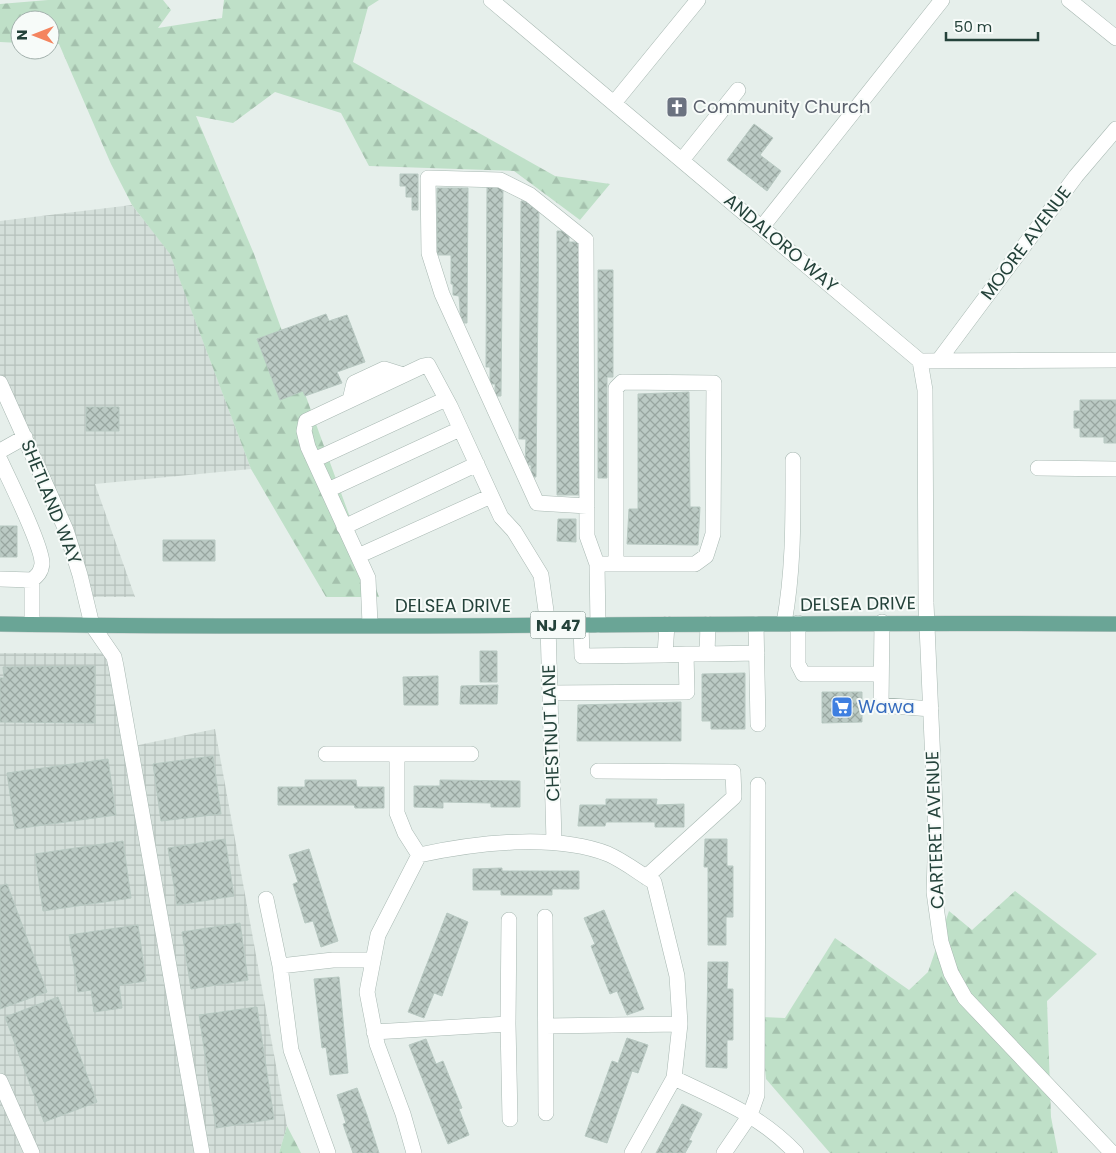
<svg xmlns="http://www.w3.org/2000/svg" width="1116" height="1153" viewBox="0 0 1116 1153" font-family="Poppins,sans-serif">
	<style>
		.industrial { fill: url(#industrial-grid) }
		.forest { fill: url(#forest-firs) }
		.building { fill: url(#building-cross-hatch); stroke: #b8c9c2 }
		.lines { fill: none; stroke-linecap: round; stroke-linejoin: round }
		.minor-casing { stroke: #a8b8b2; stroke-width: 16 }
		.major-casing { stroke: #c2cac8; stroke-width: 16 }
		.minor { stroke: #fff; stroke-width: 15 }
		.major { stroke: #6aa596; stroke-width: 15 }
		.labels { text-anchor: middle; stroke-width: 4; stroke-linejoin: round; paint-order: stroke }
		.shield { fill: #f7fbf9; stroke: #637a73; stroke-width: 1 }
		.shield-label { font-size: 16px; font-weight: bold; fill: #24423a }
		.worship-label { font-size: 18px; fill: #5b616d; stroke: #f7fbf9; text-anchor: start }
		.street-label { font-size: 18px; fill: #24423a; stroke: #f7fbf9 }
		.shop-label { font-size: 18px; fill: #366cbe; stroke: #f7fbf9; text-anchor: start }
	</style>
	<defs>
		<pattern id="industrial-grid" width="8" height="8" patternUnits="userSpaceOnUse" patternTransform="scale(1.25)"><rect width="8" height="8" fill="#d4dfda"/><path d="M0 4h8M4 0v8" fill="none" stroke="#b6c1bc"/></pattern>
		<pattern id="forest-firs" width="22" height="20" patternUnits="userSpaceOnUse" patternTransform="scale(1.25)"><rect width="22" height="20" fill="#bfe0c8"/><path d="M5 1l3.5 6h-7zM16 11l3.5 6h-7z" fill="#a4c1ad"/></pattern>
		<pattern id="building-cross-hatch" width="8" height="8" patternUnits="userSpaceOnUse" patternTransform="scale(1.25)"><rect width="8" height="8" fill="#bbcac4"/><path d="M0 0l8 8M0 8l8-8" fill="none" stroke="#98a6a0"/></pattern>
	</defs>
	<rect width="100%" height="100%" fill="#e6efeb"/>
	<path class="industrial" d="M132 205 170 253 251 469 95 484 135 597H83L0 376V221Z
		M0 653H113L129 747 215 729 287 1126 279 1153H0Z"/>
	<path class="forest" d="M48 0H163L171 10 158 28 222 18 224 0H379L368 7 353 62 555 176 610 184 580 220 514 171 369 166 341 113 275 92 233 123 196 116 254 254 379 597H326L251 469 170 254 132 205 111 164 59 44H50V20H20V43L0 42V4Z
		M1015 891 1097 954 1047 1001 1051 1117 1058 1153H830L766 1079 760 1017 785 1018 835 938 909 990 928 972 949 911 972 930Z
		M287 1126 301 1153H279Z"/>
	<path class="building" d="M754 124 773 138 760 155 781 171 767 191 727 160Z
		M400 174H418V210H412V197H406V186H400Z
		M487 187H503L501 396H495V384H490V367H486Z
		M437 188H468L467 323H461L459 296 453 295V284H451V255H437Z
		M521 201H532V207H539L536 477H531V465H525L526 439H519Z
		M557 231H569V242H579V495H557Z
		M598 270H613V377H607V478H598Z
		M326 314 329 321 347 315 365 362 337 372 342 383 305 396 303 391 280 400 257 339Z
		M689 392 690 507H700L698 545 627 544 629 509H638V394Z
		M1080 400H1116V443H1104V437H1080V428H1074V411H1080Z
		M86 407H119V431H86Z
		M558 519H576V542L557 541Z
		M0 526H17V557H0Z
		M163 540H215V561H163Z
		M480 651H497V682H480Z
		M95 666V723L0 722V678H4L3 667Z
		M745 673V729H711V721H702V674Z
		M438 676V705H404L403 677Z
		M498 685 497 704H460L461 686Z
		M822 692H862V722L822 723Z
		M681 702V741H577L578 705Z
		M213 756 221 814 161 821 153 764Z
		M108 759 116 815 15 829 7 773Z
		M305 780H356L357 787H384V808H355L354 805H278V787H305Z
		M440 780 520 781V807H491V803L443 802V808L414 807V786H440Z
		M606 799H657L656 805 684 804V827H655V822H606L605 826H578L580 805H606Z
		M225 839 234 896 177 905 168 848Z
		M705 839H727V866H733V917H726V945H708V867H704Z
		M123 841 131 898 43 911 35 854Z
		M309 849 338 941 321 947 313 921 305 923 293 884 298 882 289 855Z
		M502 868V871H579V889H552V895H501V890H473V869Z
		M7 884 47 992 0 1009V886Z
		M604 910 644 1009 627 1015 617 991 610 994 591 946 595 944 584 918Z
		M447 913 468 922 442 996 434 993 424 1018 408 1012Z
		M240 923 248 980 191 989 182 932Z
		M138 925 146 981 119 985 122 1008 94 1012 91 990 78 992 69 935Z
		M708 962H728L727 989H733V1040H727V1068L706 1067Z
		M339 977 348 1073 330 1075 326 1047 322 1048 314 979Z
		M58 997 97 1102 44 1122 5 1017Z
		M257 1007 274 1119 216 1128 199 1015Z
		M627 1038 648 1045 638 1073 632 1071 607 1143 585 1136 612 1061 618 1063Z
		M426 1039 436 1064 443 1061 462 1108 459 1109 469 1135 448 1144 409 1045Z
		M357 1088 367 1115 379 1153H353L343 1124 346 1123 337 1095Z
		M682 1104 702 1114 689 1140 692 1141 685 1153H656Z"/>
	<g class="lines">
		<g class="minor-casing">
			<path id="minor" d="M491 0 920 361 1116 360
				M1069 0 1116 38
				M614 103 698 0
				M682 160 738 90
				M762 227 942 0
				M939 360 1076 176 1116 129
				M920 361 925 390 926 603 936 832 934 892 941 942 951 973 965 998 1112 1153
				M0 383 66 530 80 575 92 625 114 657 116 666 202 1153
				M350 400 354 383 384 369 403 375
				M0 451 25 437
				M0 460C9 479 43 548 42 564 41 572 38 575 32 580L0 579
				M314 460 446 399
				M1038 468 1116 469
				M328 490 460 429
				M587 506 537 503 442 294 429 253 428 178 500 180 530 195 586 240 587 536 597 564 598 625
				M344 527 477 464
				M358 556 491 496
				M597 564H695L706 556 713 534 714 383 622 382 616 388V564
				M32 580V624
				M882 622 881 705 931 709
				M784 623C794 569 793 515 793 460
				M798 623V664L803 674H881
				M370 624 368 578 308 447 304 431 306 421 423 366 428 365 450 406 501 517 514 531 541 575 548 625 554 841
				M756 624 758 724
				M581 625 582 656 665 655
				M686 654H707L708 624
				M707 654 757 653
				M550 693 687 692 686 654 665 655 667 624
				M326 754H471
				M397 754V813L405 833 419 855
				M598 771 733 772 734 797 646 877
				M266 899 280 966 291 1050 328 1153
				M545 917 546 1113
				M280 966 333 960H373
				M508 1024 509 920
				M546 1026 680 1024
				M374 1032 508 1024 510 1119
				M674 1078C720 1100 760 1115 796 1153
				M0 1081 32 1153
				M414 1153 403 1114 377 1044 367 992 378 935 419 855C475 843 554 833 608 854 624 861 639 873 654 882L677 976 680 1024 674 1078 632 1153
				M724 1153 750 1115 757 1095 758 785"/>
		</g>
		<g class="major-casing">
			<path id="major" d="M0 624C372 630 744 621 1116 624"/>
		</g>
		<use href="#minor" class="minor"/>
		<use href="#major" class="major"/>
	</g>
	<defs>
		<g id="church-square" transform="scale(1.125)"><rect x="-9" y="-9" width="18" height="18" rx="4" fill="#6b7280" stroke="#f7fbf9"/><path d="M-1.2-6h2.4v3.5h3.3v2.4h-3.3V6h-2.4V-.1h-3.3v-2.4h3.3Z" fill="#fff"/></g>
		<g id="supermarket-square" transform="scale(1.125)"><rect x="-9" y="-9" width="18" height="18" rx="4" fill="#3f7fe0" stroke="#f7fbf9"/><path d="M-6-5.5h2.5l.6 2H6L4.5 2H-2.5L-4.4-4H-6ZM-1.5 3.2a1.3 1.3 0 1 0 .1 0ZM3 3.2a1.3 1.3 0 1 0 .1 0Z" fill="#fff"/></g>
	</defs>
	<g fill-rule="evenodd">
		<use href="#church-square" x="677" y="107"/>
		<use href="#supermarket-square" x="842" y="707"/>
	</g>
	<g class="labels">
		<rect class="shield" x="530.5" y="611.5" width="55" height="27" rx="4"/>
		<g class="shield-label">
			<text x="558" y="631">NJ 47</text>
		</g>
		<g class="worship-label">
			<text x="693" y="113">Community Church</text>
		</g>
		<g class="street-label">
			<text transform="translate(781 243) rotate(40)" y="6">ANDALORO WAY</text>
			<text transform="translate(1026 243) rotate(-53)" y="6">MOORE AVENUE</text>
			<text transform="translate(51 502) rotate(68)" y="6">SHETLAND WAY</text>
			<text transform="translate(858 604) rotate(-1)" y="6">DELSEA DRIVE</text>
			<text x="453" y="612">DELSEA DRIVE</text>
			<text transform="translate(551 733) rotate(-92)" y="6">CHESTNUT LANE</text>
			<text transform="translate(935 830) rotate(-92)" y="6">CARTERET AVENUE</text>
		</g>
		<g class="shop-label">
			<text x="858" y="713">Wawa</text>
		</g>
	</g>
	<g transform="translate(35 35) rotate(270)"><circle r="24" fill="#f7fbf9" stroke="#a3b1ad"/>
	<path d="M0-4L9 19L0 12L-9 19Z" fill="#f4845f"/>
	<text y="-8" font-size="14" font-weight="bold" text-anchor="middle" fill="#24423a">N</text>
	</g>
	<path d="M946 32v8h92v-8" fill="none" stroke="#24423a" stroke-width="2.5"/>
	<text x="954" y="32" font-size="15" fill="#24423a" stroke="#f7fbf9" stroke-width="4" paint-order="stroke">50 m</text>
</svg>
